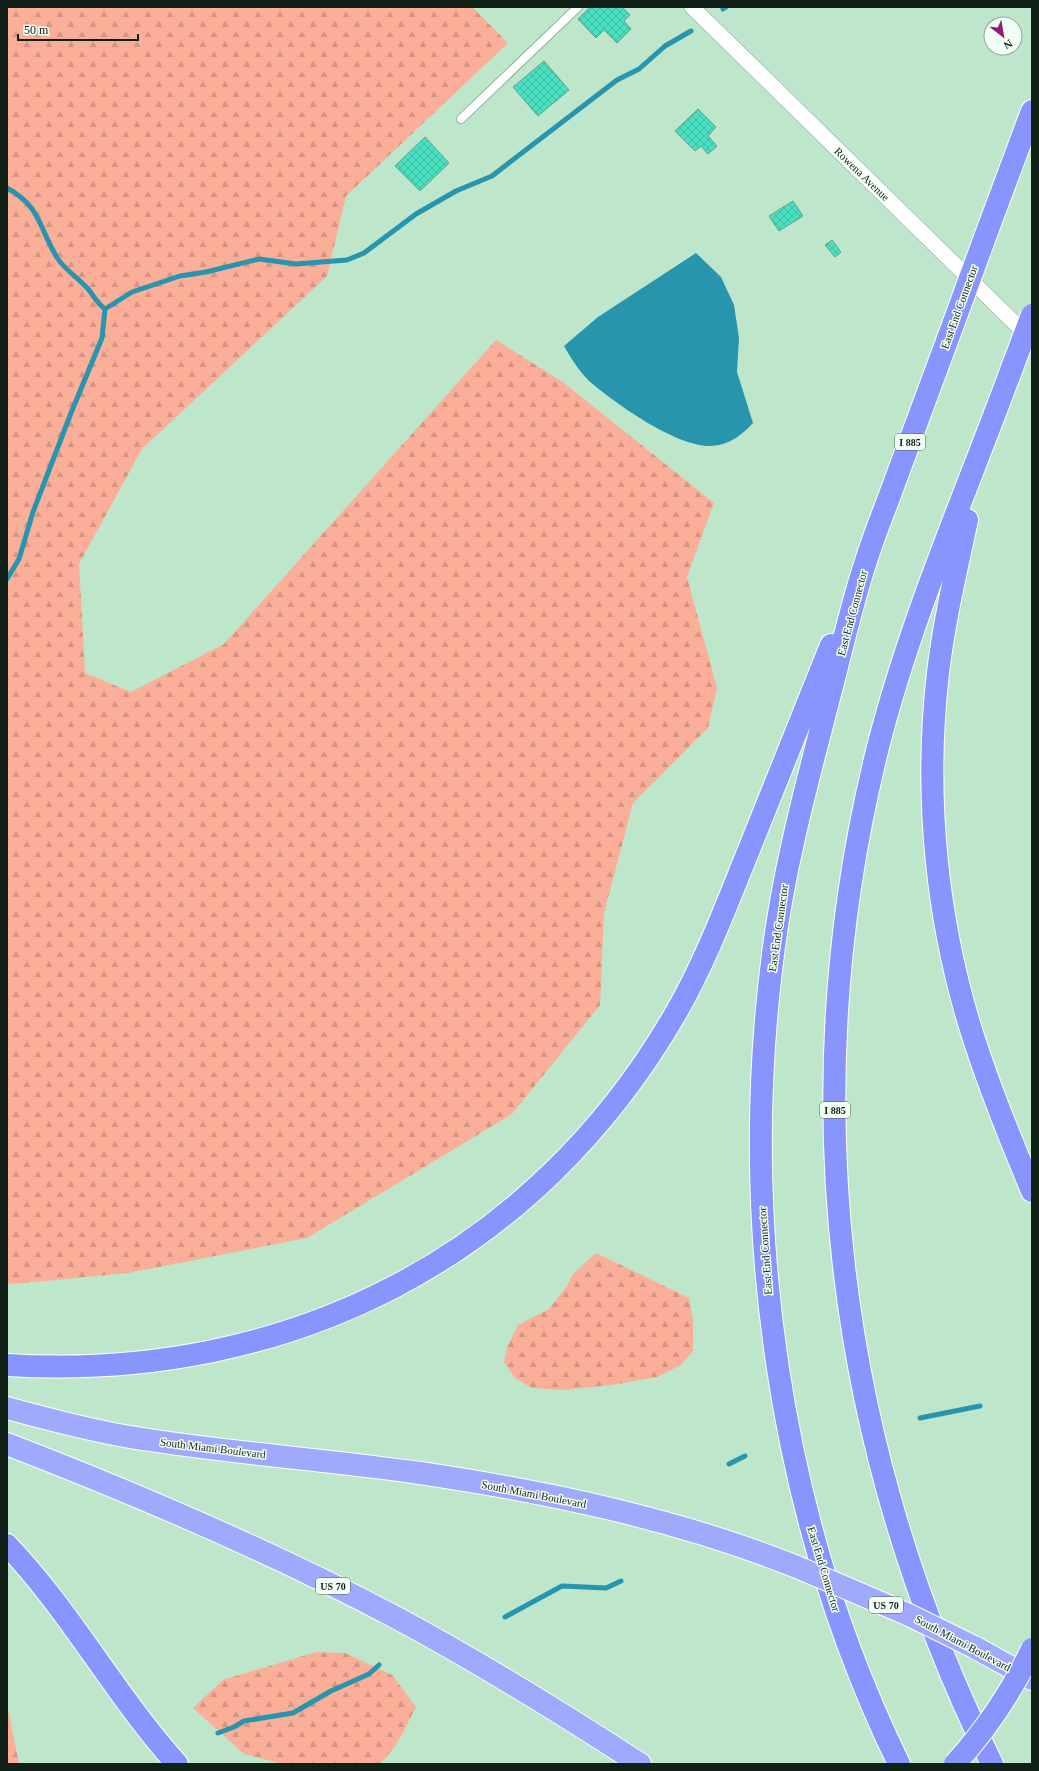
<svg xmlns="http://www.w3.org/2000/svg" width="1039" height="1771" viewBox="0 0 1039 1771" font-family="'Times New Roman',serif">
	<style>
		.forest { fill: url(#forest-firs) }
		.water { fill: #2795ad }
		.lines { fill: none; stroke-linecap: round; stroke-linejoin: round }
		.stream { stroke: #2795ad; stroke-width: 5 }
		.building { fill: url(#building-cross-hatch); stroke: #6b9c8f }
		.service-casing { stroke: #88af96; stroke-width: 10 }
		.minor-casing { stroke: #88af96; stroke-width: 16 }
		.trunk-casing { stroke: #fff; stroke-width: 24 }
		.motorway-casing { stroke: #fff; stroke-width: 24 }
		.service { stroke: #fff; stroke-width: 8 }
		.minor { stroke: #fff; stroke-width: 15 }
		.trunk { stroke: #9faafc; stroke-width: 22 }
		.motorway { stroke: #8795fc; stroke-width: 22 }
		.trunk-bridge-casing { stroke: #fff; stroke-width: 24; stroke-linecap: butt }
		.motorway-bridge-casing { stroke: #fff; stroke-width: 24; stroke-linecap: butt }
		.trunk-bridge { stroke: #9faafc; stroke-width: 22 }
		.motorway-bridge { stroke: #8795fc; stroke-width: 22 }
		.labels { text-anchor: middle; stroke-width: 3; stroke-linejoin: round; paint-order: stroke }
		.shield { fill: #f2fef6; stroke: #546359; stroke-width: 1 }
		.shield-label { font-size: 10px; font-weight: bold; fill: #112016 }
		.street-label { font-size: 11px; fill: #112016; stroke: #f2fef6 }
	</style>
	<defs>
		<pattern id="forest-firs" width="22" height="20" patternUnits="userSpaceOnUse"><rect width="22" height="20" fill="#fbae98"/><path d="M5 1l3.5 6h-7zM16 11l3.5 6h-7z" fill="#d69582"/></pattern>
		<pattern id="building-cross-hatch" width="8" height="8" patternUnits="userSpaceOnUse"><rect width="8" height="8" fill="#49e0c1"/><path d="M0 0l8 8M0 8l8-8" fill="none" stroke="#3fc0a5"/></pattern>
	</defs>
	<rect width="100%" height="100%" fill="#bde6cb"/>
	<path class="forest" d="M7 7H472L508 43 346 196 327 276 142 449 79 564 85 673 131 692 224 644 496 340 564 383 714 503 687 577 717 688 708 728 633 803 604 913 600 1005 512 1114 307 1238 128 1273 14 1284 7 1283Z
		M596 1253 689 1298 693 1320V1351L681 1365 657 1377 612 1385 563 1390 532 1388 515 1378 504 1362 507 1347 518 1325 549 1309 567 1286 573 1274Z
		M316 1652 345 1653 392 1675 416 1707C408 1722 392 1759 377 1764H283L244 1754 193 1708 223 1680Z
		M7 1704 19 1764H7Z"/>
	<path class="water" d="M696 253 721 277 734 305 739 338 737 372 753 423C742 435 729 445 711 446 676 447 615 403 589 381 579 371 571 358 564 346L598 317Z"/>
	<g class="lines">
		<path class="stream" d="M723 9 726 7
			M7 188C42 207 39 230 58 259 66 271 80 279 89 290 94 297 98 304 105 309
			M105 309 132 292 180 276 206 272 259 259 296 264 347 260 364 253 416 214 456 191 492 176 617 80 639 69 665 46 691 31
			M7 579 19 559 33 512 71 413 102 338 105 309
			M920 1418 980 1406
			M729 1464 745 1456
			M505 1617 562 1586 606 1588 621 1581
			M218 1733 234 1727 244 1721 293 1713 331 1691 369 1674 379 1665"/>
	</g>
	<path class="building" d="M590 7H622L630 15 624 21 631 29 617 43 604 30 596 38 578 19Z
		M544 61 569 90 538 116 513 87Z
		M698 109 716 127 708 136 717 146 708 154 701 146 695 151 675 131Z
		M425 137 449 163 420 191 395 166Z
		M793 201 803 216 779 231 769 216Z
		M832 240 841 252 835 257 825 245Z"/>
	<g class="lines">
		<g class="service-casing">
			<path id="service" d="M461 119 578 7"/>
		</g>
		<g class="minor-casing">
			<path id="minor" d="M692 7 1031 339"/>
		</g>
		<g class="trunk-casing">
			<path id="trunk" d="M7 1408C47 1419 88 1430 130 1437 226 1453 323 1459 420 1473 548 1492 677 1519 797 1567
				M7 1444C139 1495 270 1551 395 1617 479 1662 560 1712 640 1764
				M974 1647 1032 1679"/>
		</g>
		<g class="motorway-casing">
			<path id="motorway" d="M988 229 1032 111
				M967 520C956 571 944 622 938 673 924 794 936 920 973 1036 990 1089 1011 1140 1032 1191
				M7 1365C288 1382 536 1257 677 1011 706 960 726 906 748 852 775 783 803 714 831 645
				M7 1545C71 1612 115 1695 177 1764
				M899 1764C779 1518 738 1224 773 954 784 867 807 783 829 698 841 653 851 606 866 561 874 535 885 509 894 484 914 430 934 376 954 322
				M992 1764C836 1447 792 1095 877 751 909 623 963 500 1009 376"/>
		</g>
		<use href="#service" class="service"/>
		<use href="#minor" class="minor"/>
		<use href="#trunk" class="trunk"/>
		<use href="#motorway" class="motorway"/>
		<g class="trunk-bridge-casing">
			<path id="trunk-bridge" d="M797 1567 909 1615 974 1647"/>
		</g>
		<g class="motorway-bridge-casing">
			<path id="motorway-bridge" d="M954 322 988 229
				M1009 376 1032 315
				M955 1764C986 1730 1012 1691 1032 1649"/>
		</g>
		<use href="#trunk-bridge" class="trunk-bridge"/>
		<use href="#motorway-bridge" class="motorway-bridge"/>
	</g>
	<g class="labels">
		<g class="shield">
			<rect x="895" y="434" width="30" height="16" rx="3"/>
			<rect x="820" y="1102" width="30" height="16" rx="3"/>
			<rect x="316" y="1578" width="34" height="16" rx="3"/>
			<rect x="869" y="1597" width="34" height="16" rx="3"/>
		</g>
		<g class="shield-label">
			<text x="910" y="446">I 885</text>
			<text x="835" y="1114">I 885</text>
			<text x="333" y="1590">US 70</text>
			<text x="886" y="1609">US 70</text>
		</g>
		<g class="street-label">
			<text transform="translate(862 174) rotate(44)" y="4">Rowena Avenue</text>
			<text transform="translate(959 307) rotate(-70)" y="4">East End Connector</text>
			<text transform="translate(852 613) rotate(-75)" y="4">East End Connector</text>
			<text transform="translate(778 928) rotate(-82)" y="4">East End Connector</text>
			<text transform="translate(765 1251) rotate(-94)" y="4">East End Connector</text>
			<text transform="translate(213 1448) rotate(7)" y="4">South Miami Boulevard</text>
			<text transform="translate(534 1494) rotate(11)" y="4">South Miami Boulevard</text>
			<text transform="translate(824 1569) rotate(73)" y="4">East End Connector</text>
			<text transform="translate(963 1643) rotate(28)" y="4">South Miami Boulevard</text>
		</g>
	</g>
	<rect width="1039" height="1771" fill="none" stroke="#112016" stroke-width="16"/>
	<g transform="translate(1003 36) rotate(149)"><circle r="19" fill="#f2fef6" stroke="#98a59c"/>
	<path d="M0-3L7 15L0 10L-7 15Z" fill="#8f1c7c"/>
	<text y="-6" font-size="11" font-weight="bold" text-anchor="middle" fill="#112016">N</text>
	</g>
	<path d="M18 34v6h120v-6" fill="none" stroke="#112016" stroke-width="2"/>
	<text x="24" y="34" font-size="12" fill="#112016" stroke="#f2fef6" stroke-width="3" paint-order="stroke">50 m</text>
</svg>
